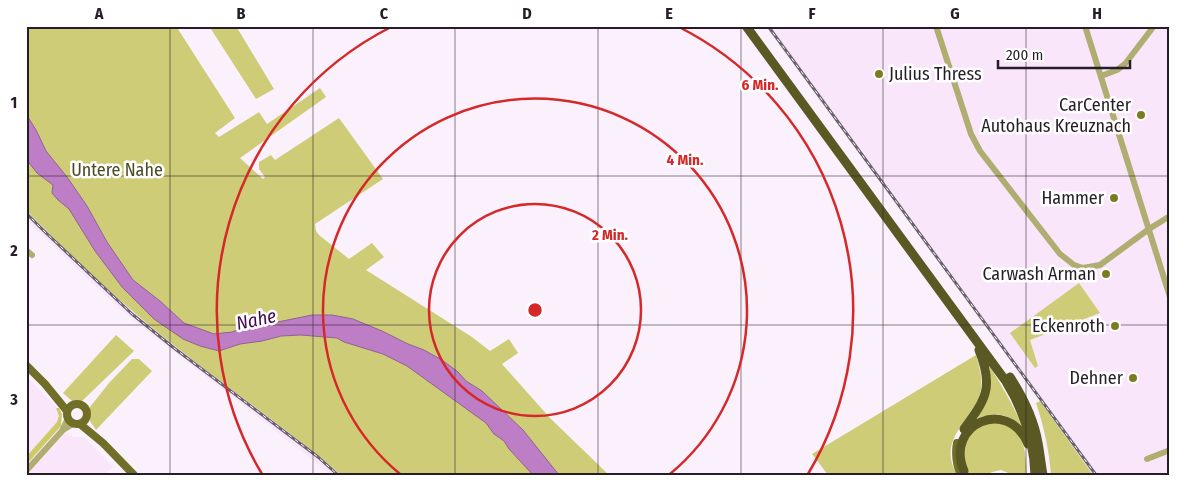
<svg xmlns="http://www.w3.org/2000/svg" width="1196" height="501" viewBox="0 0 1196 501" font-family="'Fira Sans Condensed',sans-serif">
	<style>
		.built { fill: #f9e6fb }
		.green { fill: #cecc77 }
		.forest { fill: #cecb67 }
		.water { fill: #bd7ec6; stroke: #906197 }
		.lines { fill: none; stroke-linecap: round; stroke-linejoin: round }
		.minor { stroke: #afae70; stroke-width: 6 }
		.major { stroke: #716f27; stroke-width: 8 }
		.highway { stroke: #5a5924; stroke-width: 9 }
		.rail-casing { stroke: #6a616c; stroke-width: 3 }
		.rail { stroke: #fff; stroke-width: 1; stroke-dasharray: 4; stroke-linecap: butt }
		.grid { fill: none; stroke: #261d28; stroke-width: 1; stroke-opacity: 0.55 }
		.ring { fill: none; stroke: #d62828; stroke-width: 2.5 }
		.poi-dot { fill: #7d7b21; stroke: #fff; stroke-width: 2 }
		.labels { text-anchor: middle; stroke-width: 5; stroke-linejoin: round; paint-order: stroke }
		.poi-label { font-size: 18px; fill: #261d28; stroke: #fff; text-anchor: end }
		.park-label { font-size: 18px; fill: #4b4a20; stroke: #fff }
		.water-label { font-size: 19px; font-style: italic; fill: #43074b; stroke: #fff }
		.centre { fill: #d62828; stroke: #fff; stroke-width: 2.5 }
		.ring-label { font-size: 15px; text-anchor: middle; font-weight: bold; fill: #d62828; stroke: #fff; stroke-width: 5; stroke-linejoin: round; paint-order: stroke }
		.neatline { fill: none; stroke: #261d28; stroke-width: 2 }
		.grid-label { font-size: 16px; text-anchor: middle; font-weight: bold; fill: #261d28 }
	</style>
	<rect width="100%" height="100%" fill="#fbf1fd"/>
	<path class="built" d="M766 26H1170V475H1095Z
		M26 210 45 230 133 312 175 346 318 455 341 475H332L130 317 95 286 26 220Z
		M26 377 58 408 61 428 73 437H84L113 467 104 475H26Z"/>
	<path class="green" d="M26 26H176L235 118 215 133 219 137 259 112 267 124 320 88 326 97 240 158 263 179 265 177 259 169V162L271 155 275 160 339 118 383 179 315 224 316 231 319 235 349 259 372 243 384 257 366 270 472 337 490 351 509 339 518 353 502 364 550 418 609 475H341C288 429 230 390 175 346 123 305 73 259 26 210Z
		M209 26H236L274 89 256 99Z
		M1079 283 1100 313 1030 340 1038 366 1035 368 1010 333Z
		M116 335 134 351 82 401H72L63 393Z
		M976 355C980 369 984 383 979 397 977 403 972 409 969 414 954 436 943 449 957 475H828L812 454Z
		M132 359H139L152 371 96 430 90 421V407L109 383Z
		M989 365C1001 385 1013 404 1022 426 1006 413 996 412 977 418 989 400 993 387 989 365Z
		M1040 401 1093 475H1051C1049 450 1044 427 1036 403Z
		M996 422C1000 424 1006 425 1011 428 1026 438 1026 458 1027 475H1013L1001 470 992 472 987 475H969C957 449 967 426 996 422Z"/>
	<path class="forest" d="M56 408H59L62 414 61 426 26 465V457L57 422 59 416Z"/>
	<path class="water" d="M26 114 36 130 46 151 67 177 87 206 107 242 133 280 160 301 184 323 214 334 232 332 258 322 268 324 312 315H332L353 319 382 331 408 344 424 350 442 360 458 372 466 381 482 391 523 430 559 475H533L509 449 504 441 494 434 486 423 407 366 383 354 344 342 337 338 301 335 281 336 262 341 240 344 219 351 200 346 183 339 154 319 122 287 95 251 69 209 58 200 52 193 53 185 37 173 26 159Z"/>
	<g class="lines">
		<path class="minor" d="M936 26 971 134 980 151 1060 254 1074 265 1083 268 1100 265 1149 229 1170 216
			M1085 26 1170 297
			M1101 76 1117 70 1125 64 1154 26
			M26 250 32 255
			M63 430 73 424
			M1147 459 1170 450
			M26 471 62 431 68 418"/>
		<path class="major" d="M26 365 45 384 67 411
			M67 414a10 10 0 1 1 20 0a10 10 0 1 1-20 0Z
			M80 424 103 443 134 475
			M957 443C955 454 956 464 961 475"/>
		<path class="highway" d="M746 26 1005 380C1023 409 1034 441 1035 475
			M1010 377C1023 397 1034 419 1038 443 1040 453 1041 464 1043 475
			M964 429C986 399 994 387 979 350
			M964 471C944 424 1008 396 1028 444"/>
		<g class="rail-casing">
			<path id="rail" d="M768 26 1096 475
				M26 213 44 231 132 314 174 348 318 457 338 475"/>
		</g>
		<use href="#rail" class="rail"/>
	</g>
	<path class="grid" d="M170 26V475M313 26V475M455 26V475M598 26V475M741 26V475M883 26V475M1026 26V475M26 176H1170M26 325H1170"/>
	<g class="ring">
		<circle cx="535" cy="310" r="106"/>
		<path d="M400 474A212 212 0 1 1 670 474"/>
		<path d="M262 474A318 318 0 0 1 391 27M679 27A318 318 0 0 1 808 474"/>
	</g>
	<g class="poi-dot">
		<circle cx="879" cy="74" r="5"/>
		<circle cx="1141" cy="115" r="5"/>
		<circle cx="1114" cy="198" r="5"/>
		<circle cx="1106" cy="274" r="5"/>
		<circle cx="1115" cy="326" r="5"/>
		<circle cx="1133" cy="378" r="5"/>
	</g>
	<g class="labels">
		<g class="poi-label">
			<text x="889" y="80" text-anchor="start">Julius Thress</text>
			<text x="1131" y="111">CarCenter<tspan x="1131" dy="21">Autohaus Kreuznach</tspan></text>
			<text x="1104" y="204">Hammer</text>
			<text x="1096" y="280">Carwash Arman</text>
			<text x="1105" y="332">Eckenroth</text>
			<text x="1123" y="384">Dehner</text>
		</g>
		<g class="park-label">
			<text x="117" y="176">Untere Nahe</text>
		</g>
		<g class="water-label">
			<text transform="translate(256 319) rotate(-12)" y="7">Nahe</text>
		</g>
	</g>
	<circle cx="535" cy="310" r="8" class="centre"/>
	<g class="ring-label">
		<text x="760" y="90">6 Min.</text>
		<text x="685" y="165">4 Min.</text>
		<text x="610" y="240">2 Min.</text>
	</g>
	<rect width="1196" height="501" fill="none" stroke="#ffffff" stroke-width="55"/>
	<path d="M998 60v8h132v-8" fill="none" stroke="#261d28" stroke-width="2.5"/>
	<text x="1006" y="60" font-size="15" fill="#261d28" stroke="#ffffff" stroke-width="4" paint-order="stroke">200 m</text>
	<rect x="28" y="28" width="1140" height="446" class="neatline"/>
	<g class="grid-label">
		<text x="99" y="19">A</text>
		<text x="241" y="19">B</text>
		<text x="384" y="19">C</text>
		<text x="527" y="19">D</text>
		<text x="669" y="19">E</text>
		<text x="812" y="19">F</text>
		<text x="955" y="19">G</text>
		<text x="1097" y="19">H</text>
		<text x="14" y="108">1</text>
		<text x="14" y="256">2</text>
		<text x="14" y="405">3</text>
	</g>
</svg>
